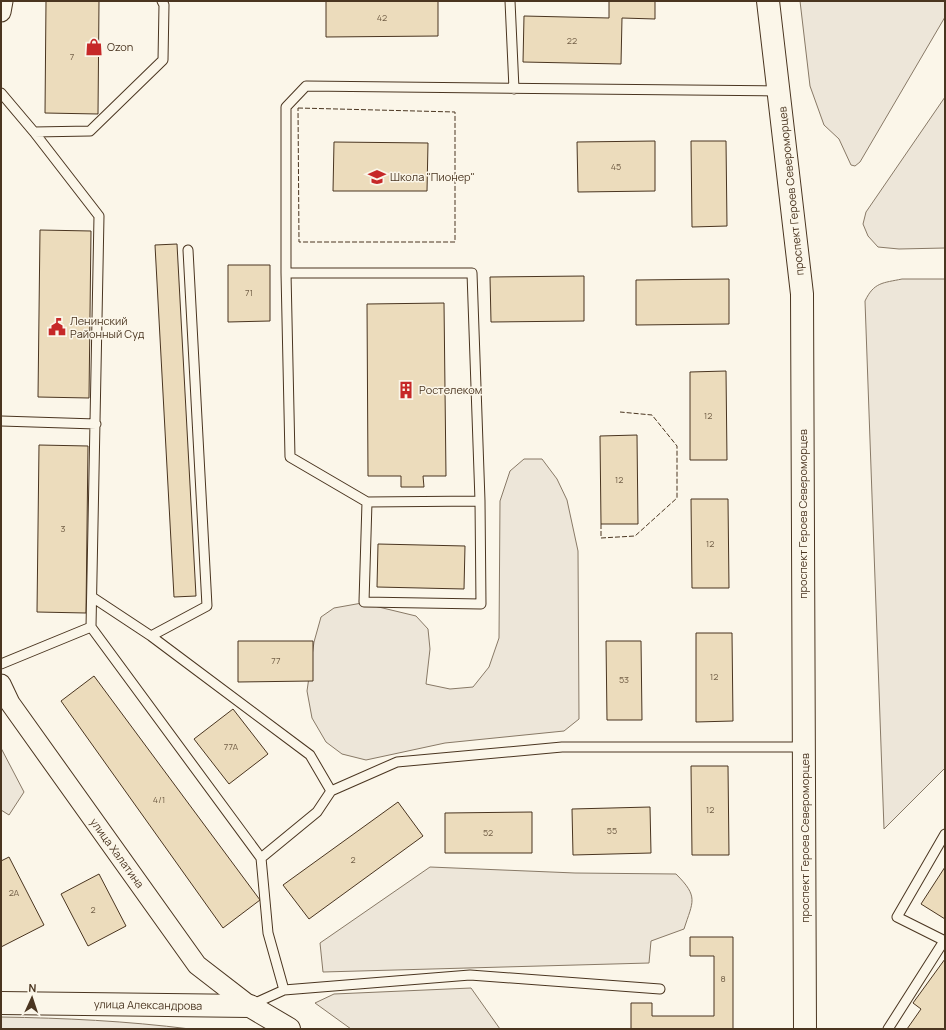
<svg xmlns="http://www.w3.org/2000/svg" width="946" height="1030" viewBox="0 0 946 1030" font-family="Manrope,sans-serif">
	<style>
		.green { fill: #ede6d9; stroke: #887966 }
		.building { fill: #ecdcbc; stroke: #4a3520 }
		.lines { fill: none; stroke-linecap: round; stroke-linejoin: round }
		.service-casing { stroke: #4a3520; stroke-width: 11 }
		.minor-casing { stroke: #4a3520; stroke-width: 21 }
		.tertiary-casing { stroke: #4a3520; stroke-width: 24 }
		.primary-casing { stroke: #4a3520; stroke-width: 24 }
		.service { stroke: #fbf6e9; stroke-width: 9 }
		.minor { stroke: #fbf6e9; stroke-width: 19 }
		.tertiary { stroke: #fbf6e9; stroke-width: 22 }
		.primary { stroke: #fbf6e9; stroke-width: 22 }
		.fence { stroke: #4a3520; stroke-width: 1; stroke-dasharray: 5 2; stroke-linecap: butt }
		.labels { text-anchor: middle; stroke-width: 3; stroke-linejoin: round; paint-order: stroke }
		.number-label { font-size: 9px; fill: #725f47 }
		.poi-label { font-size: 11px; fill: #4a3520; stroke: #fbf6e9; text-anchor: start }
		.street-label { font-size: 11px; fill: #4a3520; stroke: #fbf6e9 }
	</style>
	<rect width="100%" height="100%" fill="#fbf6e9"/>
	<path class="green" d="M800 1H945V17L860 162 855 166 851 165 839 139 824 125 810 86Z
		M945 97V248L899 249 878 247 868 236 863 224 866 212Z
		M902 279H945V768L884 829 865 301C874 282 883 283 902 279Z
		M524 459H542L557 479 567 500 578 551 579 719 564 731 445 743 366 760 342 754 326 742 312 718 307 691 314 642 321 617 334 608 362 603 416 616 428 629 430 649 426 684 450 689 473 687 489 667 499 638 500 501 510 471Z
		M1 748 24 792 9 815 1 810Z
		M430 867 575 873 676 874C699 897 693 901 684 929L651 941 649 963 323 972 320 943Z
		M471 988 500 1029H351L315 1003 334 994Z
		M1 1017C64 1018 127 1021 190 1029H1Z"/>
	<path class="building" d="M46 1H99L98 114 45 113Z
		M326 1H438V36L326 37Z
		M609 1H655V19L622 18 621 64 523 62 524 16 609 18Z
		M655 141V191L578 192 577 142Z
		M691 141H726L727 226 692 227Z
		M334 142 428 143 427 191H333Z
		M40 230 91 231 89 398 38 397Z
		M177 244 196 596 174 597 155 245Z
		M228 265H270V321L228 322Z
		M584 276V321L491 322 490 277Z
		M729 279V324L636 325V280Z
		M444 303 446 476H423L424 487H401V476H368L367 304Z
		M726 371 727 460H690V372Z
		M637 435 638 524H601L600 436Z
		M39 445 88 446 86 613 37 612Z
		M691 499H728L729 588H692Z
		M378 544 465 546 464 589 377 587Z
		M696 633H732L733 721 696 722Z
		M238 641H313V681L238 682Z
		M606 641H641L642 720H607Z
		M94 676 260 900 223 928 61 701Z
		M233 709 268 754 229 784 194 739Z
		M691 766H728L729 855H692Z
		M398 802 423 836 309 919 283 885Z
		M650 807 651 853 573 855 572 809Z
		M532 812V853H445V813Z
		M9 857 44 925 1 947V861Z
		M945 867V919L921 904Z
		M99 874 126 926 88 946 61 894Z
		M690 937H733V1029H631V1003H652V1016H714V956H690Z
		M945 959V1029H907L921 1009 913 1003Z"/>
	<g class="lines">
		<g class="service-casing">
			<path id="service" d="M510 1 514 89
				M1 93 34 132 99 216 91 627 261 858 268 933 284 990 251 1005
				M34 132 90 131 163 60 164 5 162 1
				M286 273H472L480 501 481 604 364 602 367 502 290 457 286 273V107L306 86 778 91
				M1 421 96 424
				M367 502 480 501
				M92 597 151 636 310 755 331 791
				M151 636 207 606 188 250
				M1 664 91 627
				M945 834 897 917 945 941
				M261 858 317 812 331 791 397 762 562 747H805
				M284 990 470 975 660 989
				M888 1029 944 941"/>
		</g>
		<g class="minor-casing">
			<path id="minor" d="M1 12 3 1
				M1 684 10 703 197 965 250 1006"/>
		</g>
		<g class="tertiary-casing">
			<path id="tertiary" d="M1 1003 250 1006 289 1029"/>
		</g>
		<g class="primary-casing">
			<path id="primary" d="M768 1 802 294 805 1029"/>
		</g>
		<use href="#service" class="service"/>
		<use href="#minor" class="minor"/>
		<use href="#tertiary" class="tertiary"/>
		<use href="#primary" class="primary"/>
		<path class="fence" d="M298 108 455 112V242H299Z
			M601 524V538L635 536 677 498V446L652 415 620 412"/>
	</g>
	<defs>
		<g id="shop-bare" transform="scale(1.38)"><path d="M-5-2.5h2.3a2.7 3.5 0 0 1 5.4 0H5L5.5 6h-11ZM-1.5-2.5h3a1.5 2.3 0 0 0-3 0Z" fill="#c62828" stroke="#fbf6e9" stroke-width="2.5" paint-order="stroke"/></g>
		<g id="school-bare" transform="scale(1.38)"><path d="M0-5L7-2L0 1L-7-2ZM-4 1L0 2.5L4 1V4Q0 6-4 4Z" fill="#c62828" stroke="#fbf6e9" stroke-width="2.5" paint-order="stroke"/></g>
		<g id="civic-bare" transform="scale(1.38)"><path d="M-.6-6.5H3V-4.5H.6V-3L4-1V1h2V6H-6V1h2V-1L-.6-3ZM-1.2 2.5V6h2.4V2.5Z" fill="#c62828" stroke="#fbf6e9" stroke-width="2.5" paint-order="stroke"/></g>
		<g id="building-bare" transform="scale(1.38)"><path d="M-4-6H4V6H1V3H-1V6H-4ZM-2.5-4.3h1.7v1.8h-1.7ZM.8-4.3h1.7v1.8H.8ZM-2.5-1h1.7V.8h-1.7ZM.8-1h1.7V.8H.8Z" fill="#c62828" stroke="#fbf6e9" stroke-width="2.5" paint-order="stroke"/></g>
	</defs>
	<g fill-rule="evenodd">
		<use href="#shop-bare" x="94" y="47"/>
		<use href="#school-bare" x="377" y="177"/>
		<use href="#civic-bare" x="57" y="327"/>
		<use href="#building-bare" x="406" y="390"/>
	</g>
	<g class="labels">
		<g class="number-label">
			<text x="382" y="21">42</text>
			<text x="572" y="44">22</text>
			<text x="72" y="60">7</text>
			<text x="616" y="170">45</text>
			<text x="249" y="296">71</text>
			<text x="708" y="419">12</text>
			<text x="619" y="483">12</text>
			<text x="63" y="532">3</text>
			<text x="710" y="547">12</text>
			<text x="276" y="664">77</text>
			<text x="714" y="680">12</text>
			<text x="624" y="683">53</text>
			<text x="231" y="750">77А</text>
			<text x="159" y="803">4/1</text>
			<text x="710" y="813">12</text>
			<text x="612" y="834">55</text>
			<text x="488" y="836">52</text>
			<text x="353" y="863">2</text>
			<text x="14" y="896">2А</text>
			<text x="93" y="913">2</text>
			<text x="723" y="982">8</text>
		</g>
		<g class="poi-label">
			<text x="107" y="51">Ozon</text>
			<text x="390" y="181">Школа "Пионер"</text>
			<text x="70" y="325">Ленинский<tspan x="70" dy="13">Районный Суд</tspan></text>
			<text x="419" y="394">Ростелеком</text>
		</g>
		<g class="street-label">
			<text transform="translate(791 191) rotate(-96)" y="4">проспект Героев Североморцев</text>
			<text transform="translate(803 514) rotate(-90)" y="4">проспект Героев Североморцев</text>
			<text transform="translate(805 838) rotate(-90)" y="4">проспект Героев Североморцев</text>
			<text transform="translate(117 853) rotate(54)" y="4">улица Халатина</text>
			<text transform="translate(148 1005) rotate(1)" y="4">улица Александрова</text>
		</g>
	</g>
	<rect width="946" height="1030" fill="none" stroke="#4a3520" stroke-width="4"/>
	<g transform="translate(32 998) rotate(3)" stroke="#fbf6e9" stroke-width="3" paint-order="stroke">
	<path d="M0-3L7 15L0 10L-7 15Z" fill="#4a3520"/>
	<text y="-6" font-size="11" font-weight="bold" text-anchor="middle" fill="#4a3520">N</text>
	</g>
</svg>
